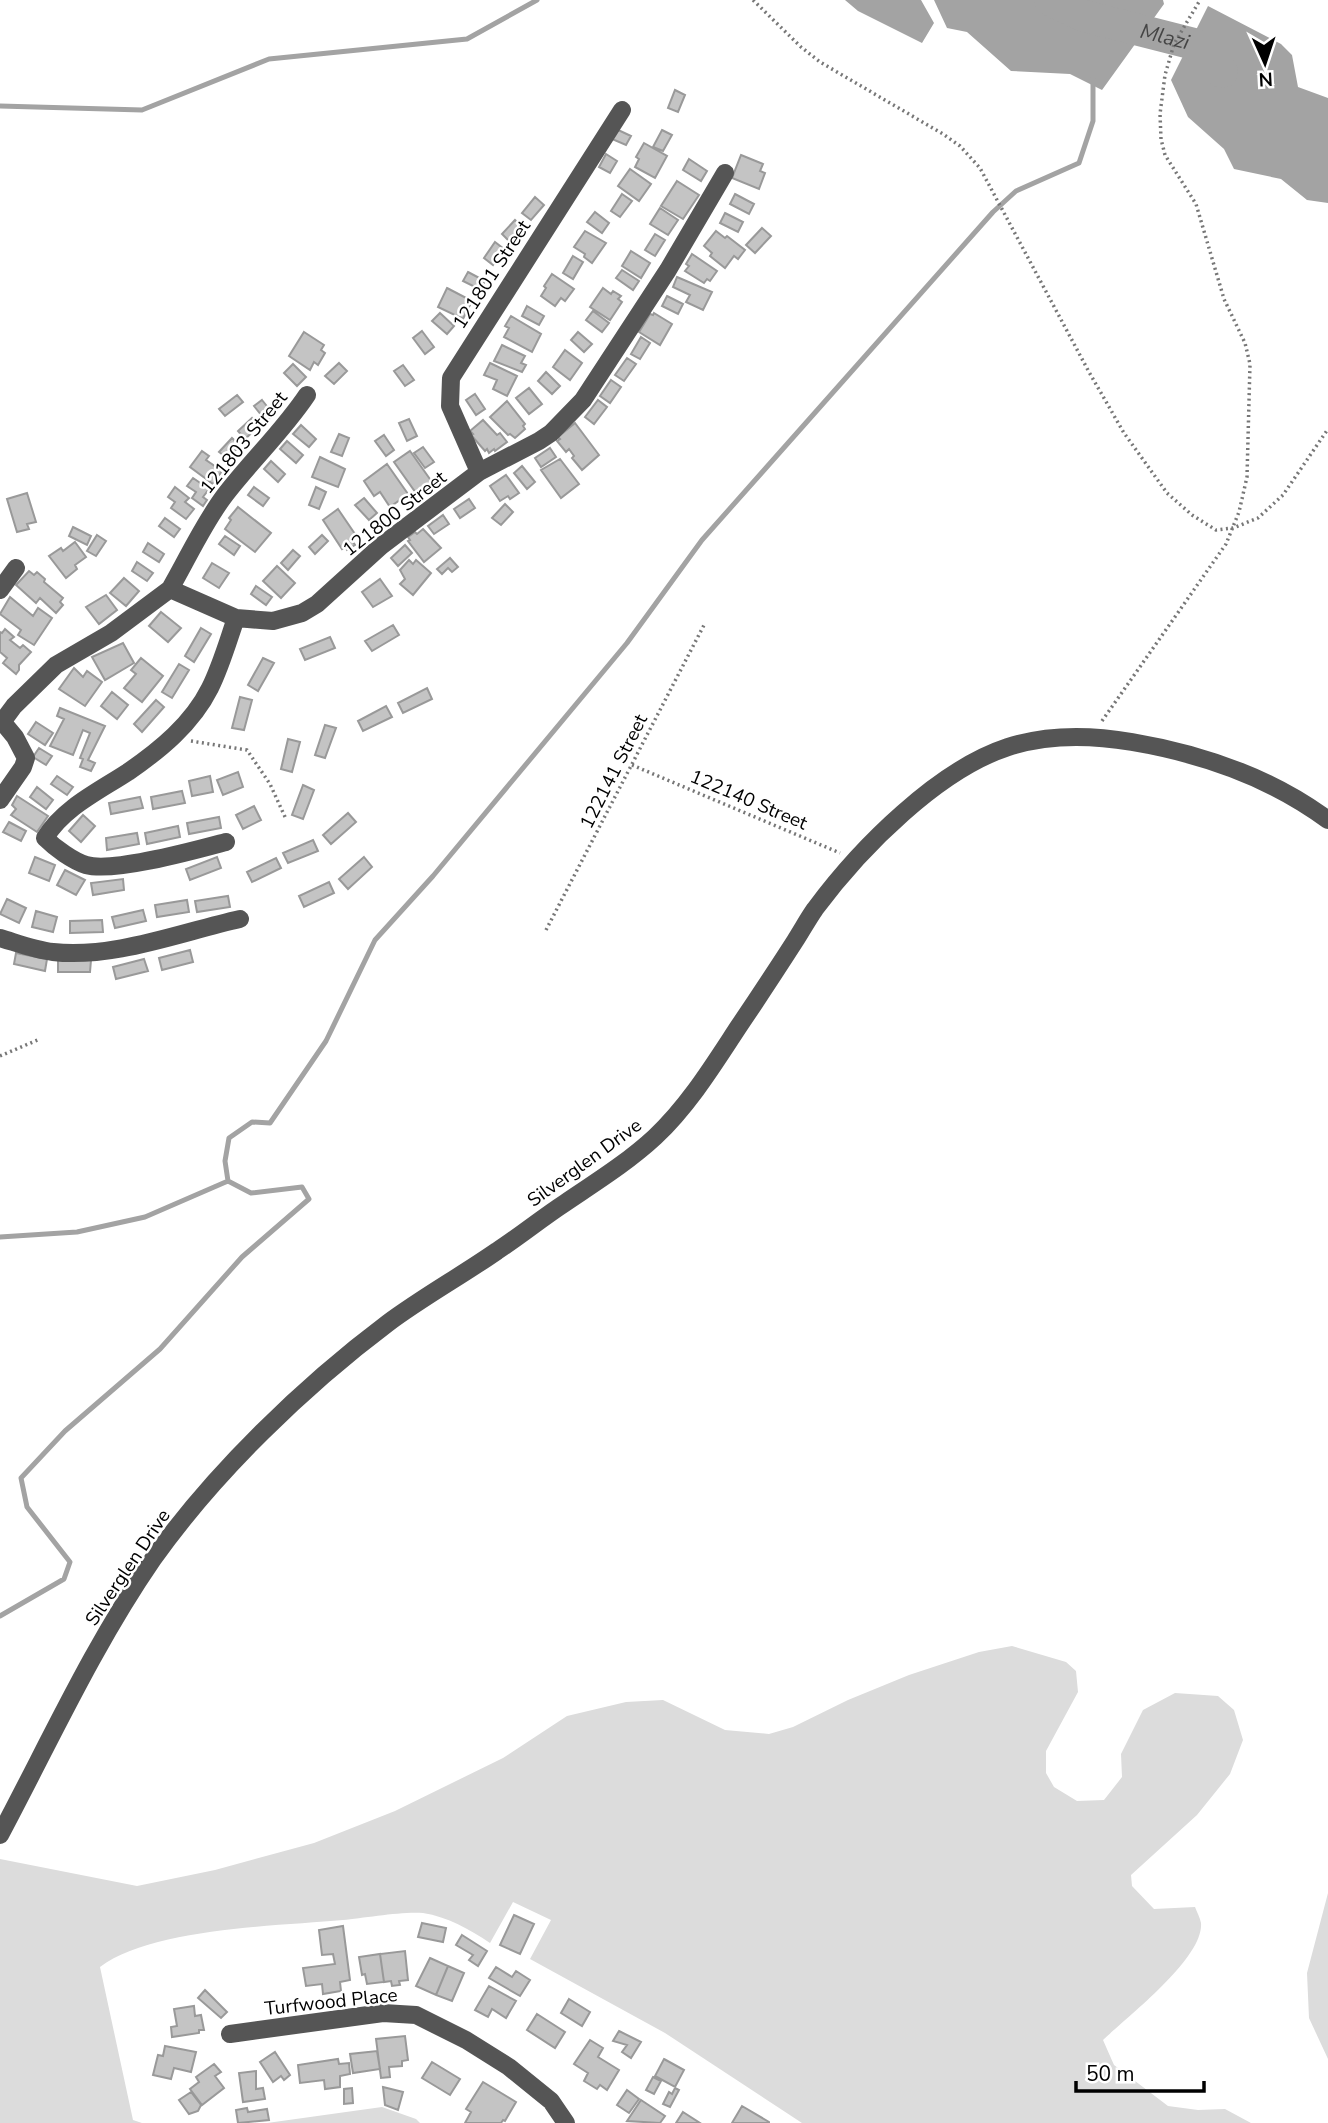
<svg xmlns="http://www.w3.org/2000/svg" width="1328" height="2123" viewBox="0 0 1328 2123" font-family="'Nunito Sans',sans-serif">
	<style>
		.green { fill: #dcdcdc }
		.water { fill: #a3a3a3 }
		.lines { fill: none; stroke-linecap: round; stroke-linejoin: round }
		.stream { stroke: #a3a3a3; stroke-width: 5 }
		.river { stroke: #a3a3a3; stroke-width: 32 }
		.building { fill: #c4c4c4; stroke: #999; stroke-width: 2 }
		.path { stroke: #777; stroke-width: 3.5; stroke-dasharray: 2 3.5; stroke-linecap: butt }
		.minor { stroke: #555; stroke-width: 18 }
		.labels { text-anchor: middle; stroke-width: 5; stroke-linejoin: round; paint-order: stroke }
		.street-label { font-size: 19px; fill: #000; stroke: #fff }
		.water-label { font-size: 21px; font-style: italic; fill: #444; stroke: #fff }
	</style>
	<rect width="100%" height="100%" fill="#fff"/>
	<path class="green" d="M1012 1646 1066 1662 1076 1671 1078 1692 1046 1751V1773L1054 1787 1077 1801 1104 1800 1122 1777 1121 1754 1143 1710 1175 1693 1218 1696 1234 1710 1243 1740 1230 1774 1197 1815 1131 1875 1132 1886 1154 1909 1195 1907C1197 1912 1200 1918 1201 1923 1204 1958 1127 2017 1103 2040L1114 2065 1168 2106 1198 2110 1225 2109 1251 2123H802L665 2033 530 1959 551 1920 513 1902 490 1943C469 1929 448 1917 423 1913 404 1911 363 1918 343 1920 278 1926 151 1928 100 1967L133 2120 142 2123H0V1859L137 1886 215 1870 314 1843 395 1811 503 1758 567 1716 626 1702 663 1700 725 1730 769 1734 793 1727 848 1700 909 1675 979 1652Z
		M1328 1893V2059L1309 2018 1307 1973Z
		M382 2107 416 2119 420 2123H267Z"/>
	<path class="water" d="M845 0H921L934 23 922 43 858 11Z
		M934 0H1163L1164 4 1102 90 1070 74 1011 71 967 32 947 28Z
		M1208 6 1281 44 1292 55 1298 87 1328 98V203L1307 200 1281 179 1234 169 1224 149 1188 117 1171 80Z"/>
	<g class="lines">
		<path class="stream" d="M0 106 142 110 269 59 467 39 537 0
			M0 1237 77 1232 145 1217 228 1181
			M0 1616 64 1579 70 1562 27 1507 21 1478 65 1431 160 1349 242 1257 309 1199 302 1187 251 1193 228 1181 225 1161 229 1138 252 1122 270 1123 326 1041 375 940 433 876 627 643 702 540 993 212 1016 191 1079 163 1093 121V79"/>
		<path class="river" id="s1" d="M1050 0 1084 16 1194 44 1222 72"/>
	</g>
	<path class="building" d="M675 90 685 95 678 112 668 108Z
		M616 129 631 136 626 145 612 139Z
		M662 130 672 135 663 151 653 147Z
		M644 143 667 156 655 178 635 167 639 159 636 157Z
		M606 154 617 161 610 173 599 167Z
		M741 155 763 164 760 171 765 173 759 189 732 178Z
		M689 159 707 171 701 181 683 170Z
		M630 169 651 184 639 201 618 186Z
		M677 181 699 195 683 219 661 206Z
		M622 194 632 201 620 217 611 211Z
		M735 194 754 204 749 214 730 204Z
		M535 197 544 205 531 220 522 213Z
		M660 208 678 220 668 235 650 224Z
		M595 212 609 223 602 233 587 222Z
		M725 213 743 222 738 232 720 223Z
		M515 220 524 228 510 242 502 234Z
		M762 228 771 236 755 253 746 245Z
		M585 231 606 243 592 263 584 257 585 254 574 247Z
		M716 231 725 238 727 236 745 250 738 259 734 256 725 268 710 256 712 253 704 246Z
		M655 234 665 240 655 256 645 250Z
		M495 242 504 249 493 265 484 258Z
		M631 251 650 263 641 278 622 266Z
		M692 254 717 271 710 281 707 279 704 283 685 271 689 266 686 264Z
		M573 256 583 262 573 279 563 273Z
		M622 270 639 281 633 290 616 278Z
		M468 272 485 281 481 290 463 281Z
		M552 274 574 289 565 301 561 298 555 306 541 296 546 288 544 286Z
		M677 277 712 292 703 310 686 302 690 295 673 287Z
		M447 288 472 301 463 319 438 307Z
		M603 288 611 294 613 291 621 296 618 299 622 302 610 320 590 307Z
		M667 296 683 304 678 314 662 306Z
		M527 306 544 316 539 325 522 316Z
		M593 311 609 323 602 332 586 320Z
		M440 313 454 326 447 334 432 321Z
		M654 313 672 324 660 345 639 332 650 314 653 315Z
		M511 316 541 334 532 352 504 337 509 328 505 326Z
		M422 331 434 347 425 354 413 338Z
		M304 332 324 345 321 350 325 353 318 365 314 362 310 370 289 356Z
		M578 332 592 344 584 352 571 340Z
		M641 337 650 343 640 359 631 354Z
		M502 345 525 356 521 363 526 365 522 372 494 361Z
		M565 350 582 363 570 380 553 367Z
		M627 358 636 364 624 381 615 375Z
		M339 363 347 371 334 384 325 376Z
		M490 363 517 376 507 396 493 389 497 380 484 375Z
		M293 364 306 377 297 386 284 373Z
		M403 365 414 380 405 386 394 371Z
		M546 372 560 386 552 394 538 381Z
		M611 380 621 387 610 403 600 396Z
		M529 388 542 404 529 414 516 398Z
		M475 394 485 409 476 415 466 400Z
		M237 395 243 402 225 416 219 409Z
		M262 400 274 415 266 421 254 406Z
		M598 400 607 407 594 424 585 417Z
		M507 401 525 424 523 426 525 429 515 438 510 434 508 435 490 417Z
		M252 418 259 426 245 439 238 431Z
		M409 419 417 436 407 441 399 423Z
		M483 420 497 435 500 433 507 442 495 451 494 449 489 453 487 449 485 451 471 435 473 434 470 431Z
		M575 423 599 455 582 470 572 458 574 456 569 449 566 452 557 441 560 439 558 437Z
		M301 425 316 439 309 447 293 434Z
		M339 434 349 438 342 456 331 452Z
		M384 435 394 450 386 456 375 441Z
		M232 438 240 445 228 459 219 452Z
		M287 441 303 455 296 463 280 449Z
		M423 447 434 462 425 468 414 453Z
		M550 448 556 457 541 467 535 458Z
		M202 451 209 456 206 460 222 471 213 484 190 467Z
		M410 451 432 482 416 493 394 462Z
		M320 457 345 469 338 487 312 477Z
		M560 459 579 484 561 498 541 470Z
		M271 461 285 474 278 482 264 469Z
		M387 464 408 494 390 507 380 492 374 496 364 481Z
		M522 466 535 482 527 489 514 473Z
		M506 475 519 493 510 499 508 496 500 501 490 486Z
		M193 478 209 489 203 497 207 500 203 506 192 498 196 492 187 486Z
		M175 487 189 498 185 502 194 509 186 519 171 508 175 502 168 497Z
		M254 487 269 498 263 506 248 495Z
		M316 487 326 492 319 509 309 505Z
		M27 493 36 522 27 524 29 529 17 532 7 499Z
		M364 498 377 513 369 520 355 505Z
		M469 499 475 508 460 518 454 509Z
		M505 504 513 512 501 525 492 518Z
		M238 507 271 533 255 552 225 529 231 520 229 518Z
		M338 509 357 537 352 540 355 545 347 550 345 547 342 549 323 520Z
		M443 515 449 524 434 534 428 526Z
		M165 518 180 529 174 537 159 526Z
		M73 527 91 536 87 545 69 536Z
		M423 529 441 548 424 562 408 541 410 540 408 537 415 532 417 534Z
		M97 535 106 541 96 556 87 551Z
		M322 535 328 541 315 554 309 547Z
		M225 536 240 546 234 555 219 544Z
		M75 542 86 557 75 565 77 569 66 578 49 556 61 548 63 551Z
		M148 543 164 554 159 562 143 552Z
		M405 545 412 553 398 566 391 558Z
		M293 550 300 556 288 570 281 563Z
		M450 558 458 567 452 572 448 568 442 574 437 569Z
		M409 560 413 564 416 560 431 573 413 595 400 584 405 579 400 570Z
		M137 562 153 573 147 581 132 571Z
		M212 563 229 573 219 588 203 578Z
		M277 566 295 583 281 598 263 581Z
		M29 571 34 575 37 572 45 579 44 582 63 598 60 602 63 605 56 613 40 598 36 603 16 585Z
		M124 578 139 591 126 606 110 593Z
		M380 579 392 596 373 607 362 592Z
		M256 586 272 597 266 605 251 594Z
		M106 595 117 610 99 624 86 607Z
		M10 597 33 616 38 608 52 618 34 645 18 635 21 630 0 614Z
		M161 612 181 628 168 642 149 626Z
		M393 625 399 635 372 651 365 641Z
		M201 628 211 634 194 662 185 656Z
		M5 629 14 637 10 640 20 648 23 645 31 652 19 665V670L16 674 3 663 7 658 0 652V632L2 633Z
		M330 637 335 648 305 660 300 649Z
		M123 643 134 663 105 680 92 657Z
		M141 658 163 676 142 702 124 688 136 674 131 670Z
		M263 658 274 663 258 691 248 685Z
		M179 664 189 670 172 698 162 692Z
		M74 668 83 677 87 671 102 682 85 706 59 689Z
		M427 688 432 699 403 713 398 703Z
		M112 692 128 705 117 719 101 706Z
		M240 697 252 700 244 730 232 728Z
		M156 700 164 707 142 732 134 724Z
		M386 706 392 717 363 731 358 721Z
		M60 708 105 726 88 760 95 763 91 771 80 767 83 759 80 758 90 733 83 730 73 755 50 746 64 719 57 716Z
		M36 722 53 733 45 745 28 734Z
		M325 725 336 728 325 758 315 755Z
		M288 739 300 742 292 772 281 769Z
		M39 748 52 756 46 765 33 757Z
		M238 772 243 787 223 795 217 780Z
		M57 776 73 787 67 795 51 784Z
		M210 776 213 792 192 796 189 781Z
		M303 785 314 790 303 819 292 815Z
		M37 787 53 800 46 809 30 797Z
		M182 791 185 803 153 809 151 797Z
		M17 796 48 816 37 832 11 815 16 809 12 805Z
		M140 797 143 808 111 814 109 803Z
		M254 806 261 820 243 829 236 815Z
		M348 813 356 822 331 844 323 835Z
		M83 815 95 826 81 842 69 831Z
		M219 817 221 828 189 834 187 823Z
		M9 822 26 831 21 841 3 832Z
		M178 826 180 837 147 844 145 833Z
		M137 833 139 844 107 850 106 838Z
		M313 840 318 851 288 863 283 853Z
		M35 857 55 865 49 881 29 873Z
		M217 857 221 868 190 880 186 869Z
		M364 857 372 867 348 889 339 879Z
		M276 858 281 868 252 882 247 872Z
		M65 870 85 880 76 895 57 885Z
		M123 879 124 890 93 895 91 883Z
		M329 882 334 893 304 907 299 896Z
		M228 896 230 907 197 912 195 901Z
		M7 899 26 908 19 923 0 914Z
		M187 900 189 912 157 917 155 905Z
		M143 910 146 921 115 928 112 917Z
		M36 911 57 917 53 932 32 927Z
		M102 920 103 932 70 933V921Z
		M190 950 193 962 162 970 159 958Z
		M16 953 47 959 45 971 14 964Z
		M144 959 148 971 116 979 113 967Z
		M58 960H91L90 972H58Z
		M514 1915 534 1924 520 1954 500 1945Z
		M422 1923 446 1928 443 1942 418 1937Z
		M343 1926 350 1980 340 1982 341 1991 323 1994 322 1984 306 1986 303 1968 335 1964 333 1954 322 1955 319 1930Z
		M462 1935 487 1951 478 1966 469 1960 473 1955 456 1945Z
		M405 1951 408 1980 399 1981 400 1985 392 1986 391 1981 384 1982 380 1954Z
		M380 1954 384 1982 367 1984 365 1974 362 1975 359 1957Z
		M430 1958 448 1966 436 1995 416 1986Z
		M448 1966 464 1973 452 2001 436 1995Z
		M496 1967 512 1977 516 1971 530 1980 520 1996 489 1978Z
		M489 1986 516 2001 506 2018 492 2009 488 2017 475 2010Z
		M205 1990 227 2012 221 2018 198 1998Z
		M569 1999 590 2012 582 2026 561 2013Z
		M194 2006 195 2016 201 2015 204 2030H199V2033L172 2037 171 2027 177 2026 174 2009Z
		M537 2014 565 2032 555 2048 527 2030Z
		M619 2031 641 2042 631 2058 622 2052 627 2045 613 2041Z
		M405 2036 408 2060 402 2061V2066L389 2067 390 2077 381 2078 376 2039Z
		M590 2040 603 2048 598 2057 619 2070 607 2090 600 2085 597 2089 584 2081 588 2073 574 2064Z
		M165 2046 196 2052 191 2072 174 2068 171 2079 153 2075 158 2055 163 2056Z
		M377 2051 380 2069 353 2073 350 2054Z
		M275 2052 290 2075 284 2080 281 2076 273 2082 260 2062Z
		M338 2059 339 2064 349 2063 350 2074 340 2076V2087L325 2089 324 2080 300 2083 298 2065Z
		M664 2059 684 2070 675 2087 655 2076Z
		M432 2062 460 2079 450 2095 422 2078Z
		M214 2064 221 2072 215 2076 224 2088 202 2105 190 2089 199 2082 196 2077Z
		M256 2071V2089L263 2088 265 2099 243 2102 239 2073Z
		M653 2077 661 2081 654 2094 646 2090Z
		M483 2082 516 2102 505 2121 503 2120 501 2123H465L471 2112 466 2109Z
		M383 2087 403 2092 398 2110 385 2105Z
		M352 2088 353 2103 344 2104V2089Z
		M675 2088 679 2090 670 2107 663 2104 669 2092 672 2094Z
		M627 2090 639 2099 629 2113 617 2105Z
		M191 2092 201 2105 198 2111 189 2114 179 2100Z
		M641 2100 665 2116 660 2123 627 2121Z
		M742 2106 769 2122V2123H732Z
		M247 2108 248 2112 267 2109 269 2120 238 2123 236 2110Z
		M683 2112 700 2123H676Z"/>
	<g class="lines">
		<path class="path" d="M753 0 801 47 820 62 943 134 960 146 980 168 1089 372 1124 433 1167 493 1192 515 1216 530 1233 528 1258 518 1283 495 1328 429
			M1102 721 1226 544 1239 512 1247 477 1250 364 1245 343 1224 299 1196 204 1165 155 1161 139 1160 114 1165 75 1174 44 1200 0
			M191 741 247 750 270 784 286 819
			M632 765 840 853
			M546 930 704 625
			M0 1056 40 1039"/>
		<path class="minor" d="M479 472 450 406 451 378 622 110
			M170 589C188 558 203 524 225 495 251 461 283 431 307 395
			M0 590 16 568
			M0 719 15 737 26 758 23 767 0 800
			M3 721 14 706 56 665 111 633 170 589 236 618 273 621 302 613 317 604 381 546 479 472 539 441 551 433 583 400 668 270 725 173
			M226 842C196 850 114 873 86 865 73 861 55 848 45 838 63 808 99 791 128 772 160 750 192 724 210 688 221 666 228 641 236 618
			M0 938C17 943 35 950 53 952 113 959 181 932 240 919
			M0 1835C49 1743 93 1646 153 1559 214 1473 304 1386 388 1323 423 1297 461 1276 497 1251 520 1236 542 1218 565 1203 596 1182 628 1162 655 1137 689 1105 714 1064 739 1026 758 998 777 969 795 941 802 930 808 919 815 909 841 874 870 842 903 813 975 749 1034 725 1132 742 1203 754 1270 777 1328 820
			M230 2034 383 2013 416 2015 466 2040 509 2067 551 2101 566 2123"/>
	</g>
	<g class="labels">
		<g class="street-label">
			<text transform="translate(491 274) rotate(-57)" y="7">121801 Street</text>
			<text transform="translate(243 442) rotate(-51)" y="7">121803 Street</text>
			<text transform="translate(394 513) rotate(-38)" y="7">121800 Street</text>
			<text transform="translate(613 771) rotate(-63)" y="7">122141 Street</text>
			<text transform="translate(749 799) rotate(23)" y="7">122140 Street</text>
			<text transform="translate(584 1162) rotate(-36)" y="7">Silverglen Drive</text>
			<text transform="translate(127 1567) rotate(-56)" y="7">Silverglen Drive</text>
			<text transform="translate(331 2001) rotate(-6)" y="7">Turfwood Place</text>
		</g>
		<g class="water-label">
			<text dy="7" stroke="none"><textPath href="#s1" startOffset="121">Mlazi</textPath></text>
		</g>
	</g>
	<g transform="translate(1265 63) rotate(177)" stroke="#ffffff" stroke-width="5" paint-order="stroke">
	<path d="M0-5L12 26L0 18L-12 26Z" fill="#000000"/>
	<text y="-10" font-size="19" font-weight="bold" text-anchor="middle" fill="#000000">N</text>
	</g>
	<path d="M1076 2081v10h128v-10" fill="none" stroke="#000000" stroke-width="3.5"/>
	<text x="1086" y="2081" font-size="21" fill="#000000" stroke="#ffffff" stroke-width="5" paint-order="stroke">50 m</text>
</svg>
